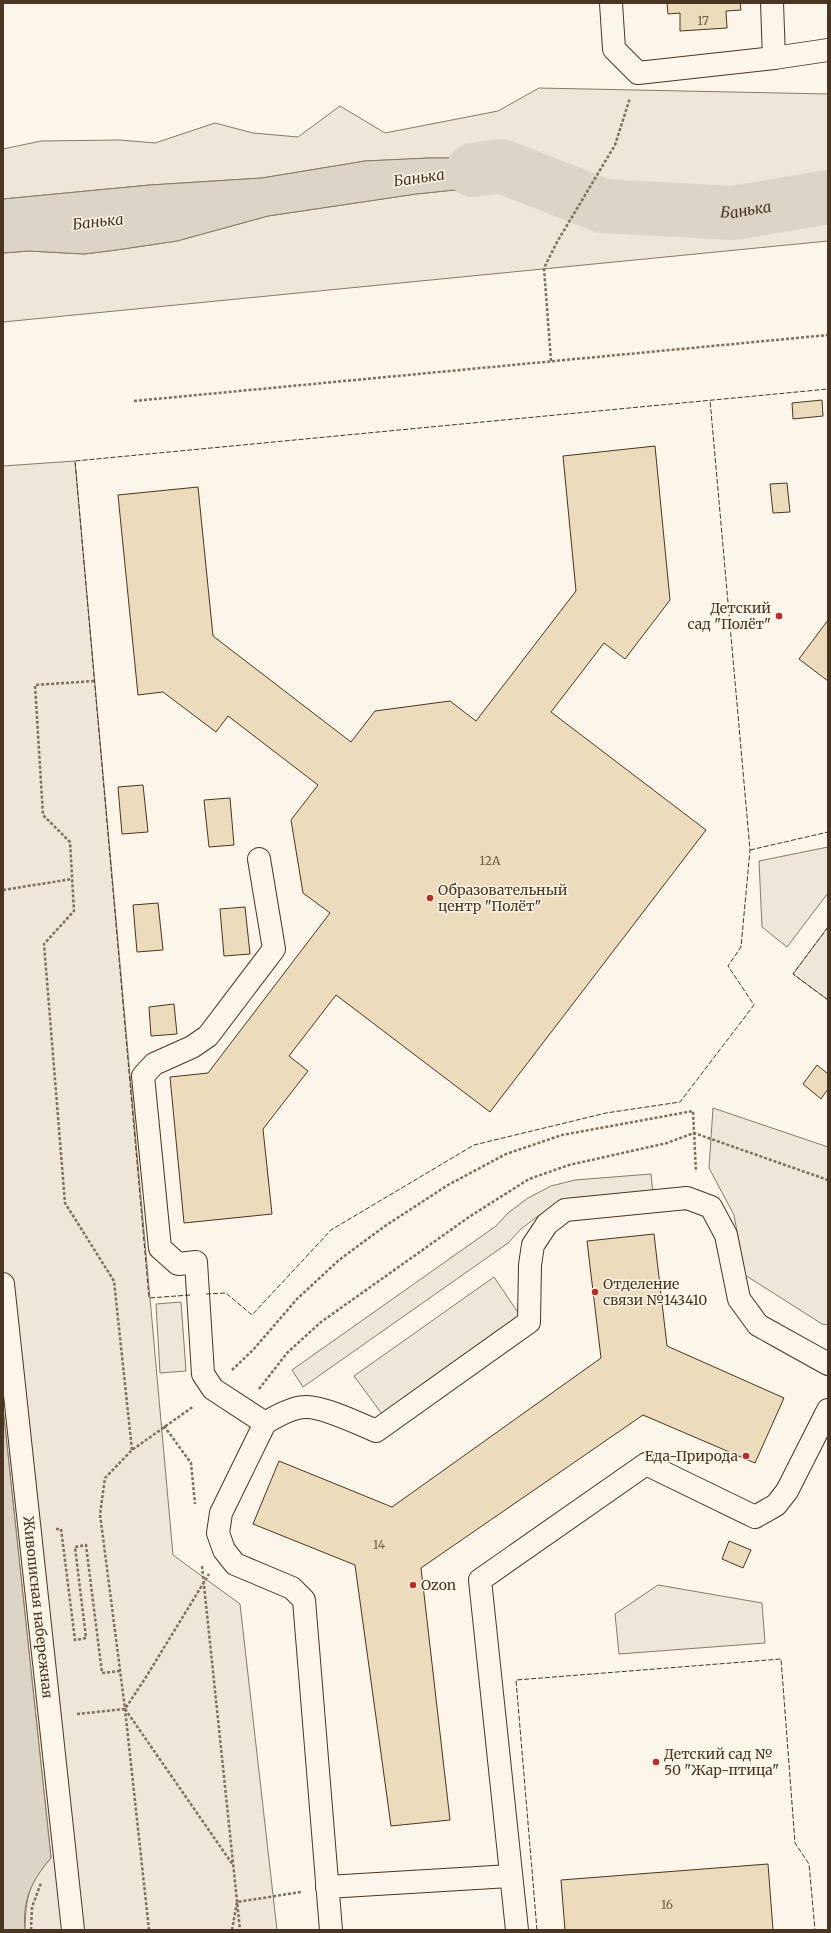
<svg xmlns="http://www.w3.org/2000/svg" width="831" height="1933" viewBox="0 0 831 1933" font-family="Merriweather,serif">
	<style>
		.green { fill: #ede6d9; stroke: #887966 }
		.parking { fill: #ede7d9; stroke: #887966 }
		.water { fill: #dcd4c6; stroke: #887966 }
		.lines { fill: none; stroke-linecap: round; stroke-linejoin: round }
		.river { stroke: #dcd4c6; stroke-width: 54 }
		.building { fill: #ecdcbc; stroke: #4a3520 }
		.minor-casing { stroke: #4a3520; stroke-width: 24 }
		.path { stroke: #7f6f5c; stroke-width: 2.5; stroke-dasharray: 3 2; stroke-linecap: butt }
		.minor { stroke: #fbf6e9; stroke-width: 22 }
		.fence { stroke: #4a3520; stroke-width: 1; stroke-dasharray: 5 2; stroke-linecap: butt }
		.poi-dot { fill: #c62828; stroke: #fbf6e9; stroke-width: 1.5 }
		.labels { text-anchor: middle; stroke-width: 3; stroke-linejoin: round; paint-order: stroke }
		.number-label { font-size: 12px; fill: #725f47 }
		.poi-label { font-size: 14px; fill: #4a3520; stroke: #fbf6e9; text-anchor: start }
		.street-label { font-size: 14px; fill: #4a3520; stroke: #fbf6e9 }
		.water-label { font-size: 15px; font-style: italic; fill: #4a3520; stroke: #fbf6e9 }
	</style>
	<rect width="100%" height="100%" fill="#fbf6e9"/>
	<path class="green" d="M539 88 828 94V241L3 322V253L29 251 84 254 116 250 177 241 268 216 416 194 503 185 538 191 498 158H429L365 161 262 178 150 185 3 199V149L41 141 120 140 155 143 215 123 253 133 298 137 340 106 385 133 498 111Z
		M75 461 173 1555 240 1604 277 1930H25V1928C26 1896 29 1883 51 1858L3 1408V466Z
		M828 847V893L787 947 762 927 759 861Z
		M828 927V1000L793 974Z
		M658 1585 762 1603 765 1643 619 1654 615 1614Z"/>
	<path class="parking" d="M713 1108 828 1147V1325L822 1324 745 1275 734 1215 709 1168Z
		M651 1174 653 1193 558 1204 538 1216 521 1229 508 1243 303 1387 292 1370 496 1226 508 1213 528 1198 551 1186 575 1180Z
		M494 1277 521 1317 382 1414 354 1376Z
		M181 1302 186 1371 160 1373 156 1304Z"/>
	<path class="water" d="M429 158H498L543 160 557 169 538 191 503 185 416 194 268 216 177 241 116 250 84 254 29 251 3 253V199L150 185 262 178 365 161Z
		M3 1408 51 1858C32 1880 22 1900 25 1930H3Z"/>
	<g class="lines">
		<path class="river" id="s1" d="M473 170 501 166 603 206 733 213 828 197"/>
	</g>
	<path class="building" d="M667 3H740L741 10 726 11 727 28 680 31V13L668 14Z
		M822 400 823 416 793 419 792 403Z
		M655 446 670 600 625 659 604 643 551 712 706 830 490 1112 336 995 289 1056 308 1071 263 1129 272 1214 184 1223 170 1077 208 1073 330 913 303 893 291 820 318 785 228 716 216 732 163 692 138 695 118 495 198 487 213 636 351 742 375 711 450 701 476 721 576 591 563 456Z
		M787 483 790 512 773 513 770 484Z
		M828 620V681L799 659Z
		M143 785 148 832 122 834 118 787Z
		M230 798 234 845 209 847 204 800Z
		M158 903 163 950 137 952 133 905Z
		M245 907 250 954 224 956 220 909Z
		M174 1004 177 1034 151 1036 149 1007Z
		M817 1065 828 1074V1089L821 1099 803 1084Z
		M654 1234 667 1346 784 1398 755 1463 643 1415 421 1568 450 1820 391 1826 355 1565 253 1524 279 1461 392 1507 601 1358 587 1241Z
		M729 1541 751 1550 743 1568 722 1559Z
		M768 1864 773 1930H565L561 1880Z"/>
	<g class="lines">
		<g class="minor-casing">
			<g id="minor">
				<path d="M611 3 614 49 638 73 774 58 828 50"/>
				<path d="M772 3 774 58"/>
				<path d="M259 859 274 949 208 1036 192 1047 154 1064 143 1076 160 1248 178 1264 196 1262 203 1374 213 1389 265 1423"/>
				<path id="s2" d="M3 1284 73 1930"/>
				<path d="M327 1887 511 1876"/>
				<path d="M331 1930 304 1600 292 1588 235 1564 224 1550 218 1533 221 1513 265 1423C275 1417 293 1407 305 1407 322 1406 360 1424 376 1431L529 1322 530 1265 533 1245 547 1224 565 1210 687 1198 711 1207 726 1235 739 1299 758 1325 828 1364"/>
				<path d="M517 1930 480 1580 646 1464 755 1517 776 1505 787 1491 828 1410"/>
			</g>
		</g>
		<path class="path" d="M551 361 544 268 557 242 615 145 630 98
			M134 401 828 335
			M94 681 35 685 43 815 70 842 74 911 44 944 65 1203 114 1281 132 1450
			M3 890 72 879
			M232 1370 253 1350 297 1299 339 1260 385 1226 448 1185 506 1154 562 1135 693 1111 696 1172
			M259 1389 287 1353 321 1322 469 1217 529 1179 569 1165 667 1143 694 1133 828 1180
			M164 1426 191 1463 195 1504
			M56 1529H61L75 1640 86 1638 75 1547 86 1545 102 1673 120 1671
			M202 1566 240 1930
			M125 1709 233 1865
			M77 1714 125 1709 146 1677 209 1574
			M31 1930 32 1907 41 1883
			M149 1930 125 1709 100 1514 105 1478 132 1450 194 1406
			M232 1930 237 1902 301 1892"/>
		<use href="#minor" class="minor"/>
		<path class="fence" d="M750 850 828 832
			M828 927 793 974 828 1000
			M206 1294 226 1293 252 1315 331 1230 474 1145 606 1113 680 1102 754 1005 728 966 741 947 750 850 710 400
			M190 1295 149 1298 75 461 828 389
			M537 1930 516 1680 781 1659 795 1843 809 1864 815 1930"/>
	</g>
	<g class="poi-dot">
		<circle cx="779" cy="616" r="4"/>
		<circle cx="430" cy="898" r="4"/>
		<circle cx="595" cy="1292" r="4"/>
		<circle cx="746" cy="1456" r="4"/>
		<circle cx="413" cy="1585" r="4"/>
		<circle cx="656" cy="1762" r="4"/>
	</g>
	<g class="labels">
		<g class="number-label">
			<text x="703" y="25">17</text>
			<text x="490" y="865">12А</text>
			<text x="379" y="1549">14</text>
			<text x="667" y="1909">16</text>
		</g>
		<g class="poi-label">
			<text x="771" y="613" text-anchor="end">Детский<tspan x="771" dy="16">сад "Полёт"</tspan></text>
			<text x="438" y="895">Образовательный<tspan x="438" dy="16">центр "Полёт"</tspan></text>
			<text x="603" y="1289">Отделение<tspan x="603" dy="16">связи №143410</tspan></text>
			<text x="738" y="1461" text-anchor="end">Еда-Природа</text>
			<text x="421" y="1590">Ozon</text>
			<text x="664" y="1759">Детский сад №<tspan x="664" dy="16">50 "Жар-птица"</tspan></text>
		</g>
		<g class="street-label">
			<text dy="5" stroke="none"><textPath href="#s2" startOffset="325">Живописная набережная</textPath></text>
		</g>
		<g class="water-label">
			<text transform="translate(419 178) rotate(-8)" y="5">Банька</text>
			<text dy="5" stroke="none"><textPath href="#s1" startOffset="281">Банька</textPath></text>
			<text transform="translate(98 222) rotate(-6)" y="5">Банька</text>
		</g>
	</g>
	<rect width="831" height="1933" fill="none" stroke="#4a3520" stroke-width="8"/>
</svg>
